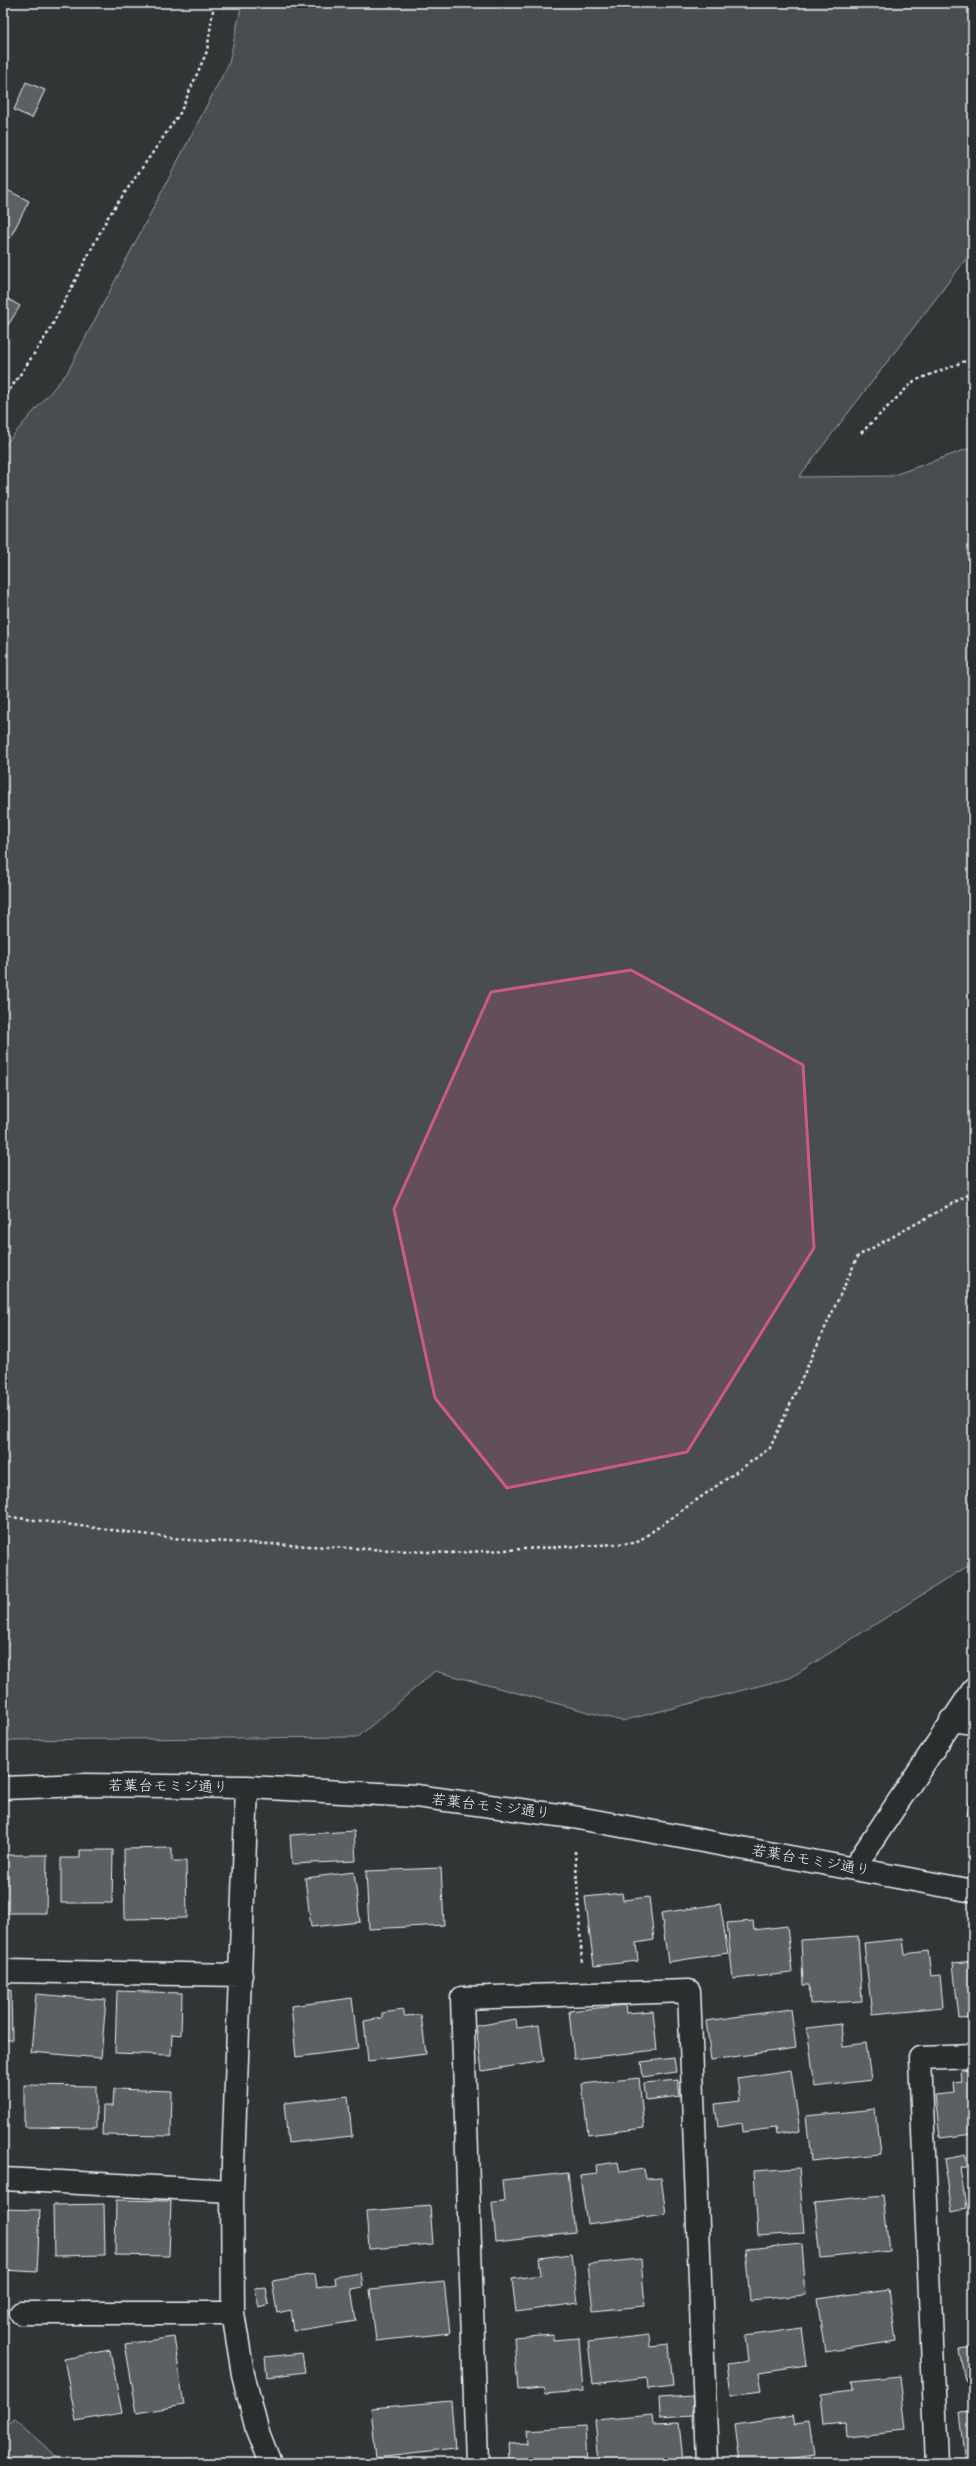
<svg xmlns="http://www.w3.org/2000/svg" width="976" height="2466" viewBox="0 0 976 2466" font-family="'Gochi Hand','Klee One',sans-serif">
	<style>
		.green { fill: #494d4f; stroke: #989fa4 }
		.building { fill: #5c6063; stroke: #e8f1f8 }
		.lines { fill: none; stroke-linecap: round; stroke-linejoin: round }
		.minor-casing { stroke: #e8f1f8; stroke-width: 25 }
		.path { stroke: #e8f1f8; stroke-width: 2.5; stroke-dasharray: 3 3; stroke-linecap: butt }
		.minor { stroke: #2a2d2e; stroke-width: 22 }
		.marked { fill: #cd598a; fill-opacity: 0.2; stroke: #cd598a; stroke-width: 3; stroke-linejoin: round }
		.labels { text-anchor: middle; stroke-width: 3; stroke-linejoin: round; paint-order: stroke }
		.street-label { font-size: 15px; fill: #e8f1f8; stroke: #2a2d2e }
	</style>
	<rect width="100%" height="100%" fill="#323536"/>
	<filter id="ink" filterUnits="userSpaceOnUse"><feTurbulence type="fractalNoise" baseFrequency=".025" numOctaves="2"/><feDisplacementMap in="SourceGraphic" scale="8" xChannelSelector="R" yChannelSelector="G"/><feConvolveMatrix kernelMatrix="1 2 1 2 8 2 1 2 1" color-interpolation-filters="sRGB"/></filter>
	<g filter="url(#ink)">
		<path class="green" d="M242 3H973V250L799 477 891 476 973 447V1560L966 1567 790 1678 622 1721 435 1671 358 1737 3 1740V447L67 373 229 63Z
			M15 2420 63 2462 193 2458 195 2463H3V2428Z"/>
		<path class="building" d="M26 82 45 90 32 118 14 110Z
			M3 188 29 201 10 238 3 235Z
			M3 296 20 306 3 333Z
			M973 1781V1817L967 1816Z
			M354 1831 356 1861 292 1864 290 1835Z
			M172 1848V1861H186L187 1918 125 1919 124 1849Z
			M80 1850H113L112 1903H61V1858H80Z
			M3 1855H47L46 1913H3Z
			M441 1868 444 1925 369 1929 366 1871Z
			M354 1872 360 1922 311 1927 305 1878Z
			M622 1893 623 1900 649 1897 654 1940 636 1943 638 1961 594 1966 585 1897Z
			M720 1904 728 1953 668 1962 661 1913Z
			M753 1921 754 1930 787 1926 792 1973 733 1979 727 1923Z
			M858 1936 862 2001 810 2004 809 1985H803L801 1940Z
			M903 1939 905 1954 928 1951 931 1976 940 1975 943 2007 872 2014 864 1943Z
			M973 1961V2018L959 2019 953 1963Z
			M3 1990H11L12 2040H3Z
			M117 1991 182 1993 181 2035 172 2034 171 2055 115 2053Z
			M36 1994 106 2000 101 2058 31 2052Z
			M352 1998 358 2049 296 2057 291 2006Z
			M625 2005 626 2013 653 2011 657 2050 574 2059 569 2011Z
			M791 2009 796 2048 711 2060 706 2021Z
			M404 2010V2016L421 2015 426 2054 368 2061 364 2021 382 2018V2013Z
			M516 2019 517 2028 539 2025 544 2061 482 2071 476 2026Z
			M841 2024 843 2046 866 2043 871 2080 815 2087 807 2028Z
			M674 2058 676 2072 643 2077 641 2062Z
			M973 2069V2134L940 2138 935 2095 954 2093 953 2083 962 2082 961 2070Z
			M791 2070 800 2131 776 2135 775 2128 743 2132 742 2123 718 2127 715 2104 740 2101 737 2078Z
			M639 2078 644 2128 588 2135 582 2084Z
			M678 2080 680 2096 646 2100 644 2083Z
			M24 2085 96 2086V2128L24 2127Z
			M114 2089 172 2091 171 2136 102 2135 103 2106H113Z
			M348 2096 352 2136 288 2143 284 2103Z
			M875 2109 880 2154 811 2161 806 2116Z
			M966 2155 967 2166 960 2167 966 2208 952 2211 944 2159Z
			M618 2162 620 2172 644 2169 646 2179 661 2178 666 2214 587 2224 580 2176 597 2174 596 2165Z
			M799 2168 804 2233 758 2236 754 2171Z
			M968 2170H973V2211Z
			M568 2173 575 2233 496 2242 492 2202 504 2201 502 2180Z
			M883 2195 889 2251 821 2258 815 2202Z
			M116 2200 171 2201 169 2256 115 2255Z
			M104 2204 105 2255 54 2256 53 2205Z
			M430 2206 433 2244 369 2249 366 2211Z
			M3 2209 40 2210 37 2272 3 2270Z
			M802 2244 806 2295 750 2300 745 2249Z
			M572 2254 578 2303 516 2312 512 2279 541 2275 539 2258Z
			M641 2259 645 2306 593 2311 588 2264Z
			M361 2273 363 2287 351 2289 356 2321 294 2331 291 2310 277 2313 272 2281 315 2274 317 2287 336 2284 335 2277Z
			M444 2281 450 2333 376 2341 370 2289Z
			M266 2288 269 2304 259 2307 255 2289Z
			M889 2289 896 2341 825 2352 817 2299Z
			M802 2328 807 2365 759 2372 762 2391 731 2395 727 2365 748 2362 745 2336Z
			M553 2334V2340L579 2338 583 2391 545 2394 544 2388 518 2390 514 2337Z
			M649 2335 650 2347 669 2345 673 2386 648 2389 647 2377 593 2384 588 2342Z
			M174 2337 184 2405 137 2413 125 2344Z
			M973 2347V2380L965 2382 959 2349Z
			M110 2350 122 2413 76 2421 64 2359Z
			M302 2353 305 2372 267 2377 265 2357Z
			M900 2376 906 2431 847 2437 846 2424 824 2426 821 2394 853 2390 852 2381Z
			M692 2396 694 2415 660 2417 659 2398Z
			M451 2401 455 2449 376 2458 371 2408Z
			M973 2412V2461L966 2462 960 2413Z
			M652 2415 653 2423 679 2422 683 2463H599L595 2420Z
			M793 2416 795 2425 809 2423 814 2455 757 2463H740L735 2425Z
			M585 2426 587 2463H502V2460L509 2459 508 2444 529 2443 528 2430Z"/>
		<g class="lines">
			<g class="minor-casing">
				<path id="minor" d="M951 1720 973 1723
					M247 1787 232 2191 233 2313 243 2374 257 2430 270 2463
					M3 1788 84 1785 247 1787 416 1796 573 1817 973 1891
					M854 1868 973 1690
					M3 1971 241 1975
					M3 2179 232 2191
					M21 2313H233
					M477 2463 462 1998 689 1991 707 2463
					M937 2463 920 2058 973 2056"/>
			</g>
			<path class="path" d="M3 400 48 333 108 217 180 113 207 51 214 3
				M861 433 914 381 973 358
				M3 1516 189 1540 449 1553 636 1543 770 1448 858 1256 973 1192
				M575 1851 582 1962"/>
			<use href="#minor" class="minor"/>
		</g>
	</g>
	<path class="marked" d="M631 970 803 1065 814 1248 687 1452 507 1488 435 1398 394 1209 491 992Z"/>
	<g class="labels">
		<g class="street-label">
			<text transform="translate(168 1786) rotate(1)" y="5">若葉台モミジ通り</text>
			<text transform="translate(491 1806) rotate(7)" y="5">若葉台モミジ通り</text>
			<text transform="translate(811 1860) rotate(10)" y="5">若葉台モミジ通り</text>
		</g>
	</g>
	<rect width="976" height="2466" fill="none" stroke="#2a2d2e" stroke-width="16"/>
	<rect x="8" y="8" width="960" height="2450" fill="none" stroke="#e8f1f8" stroke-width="1.5" filter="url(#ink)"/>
</svg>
